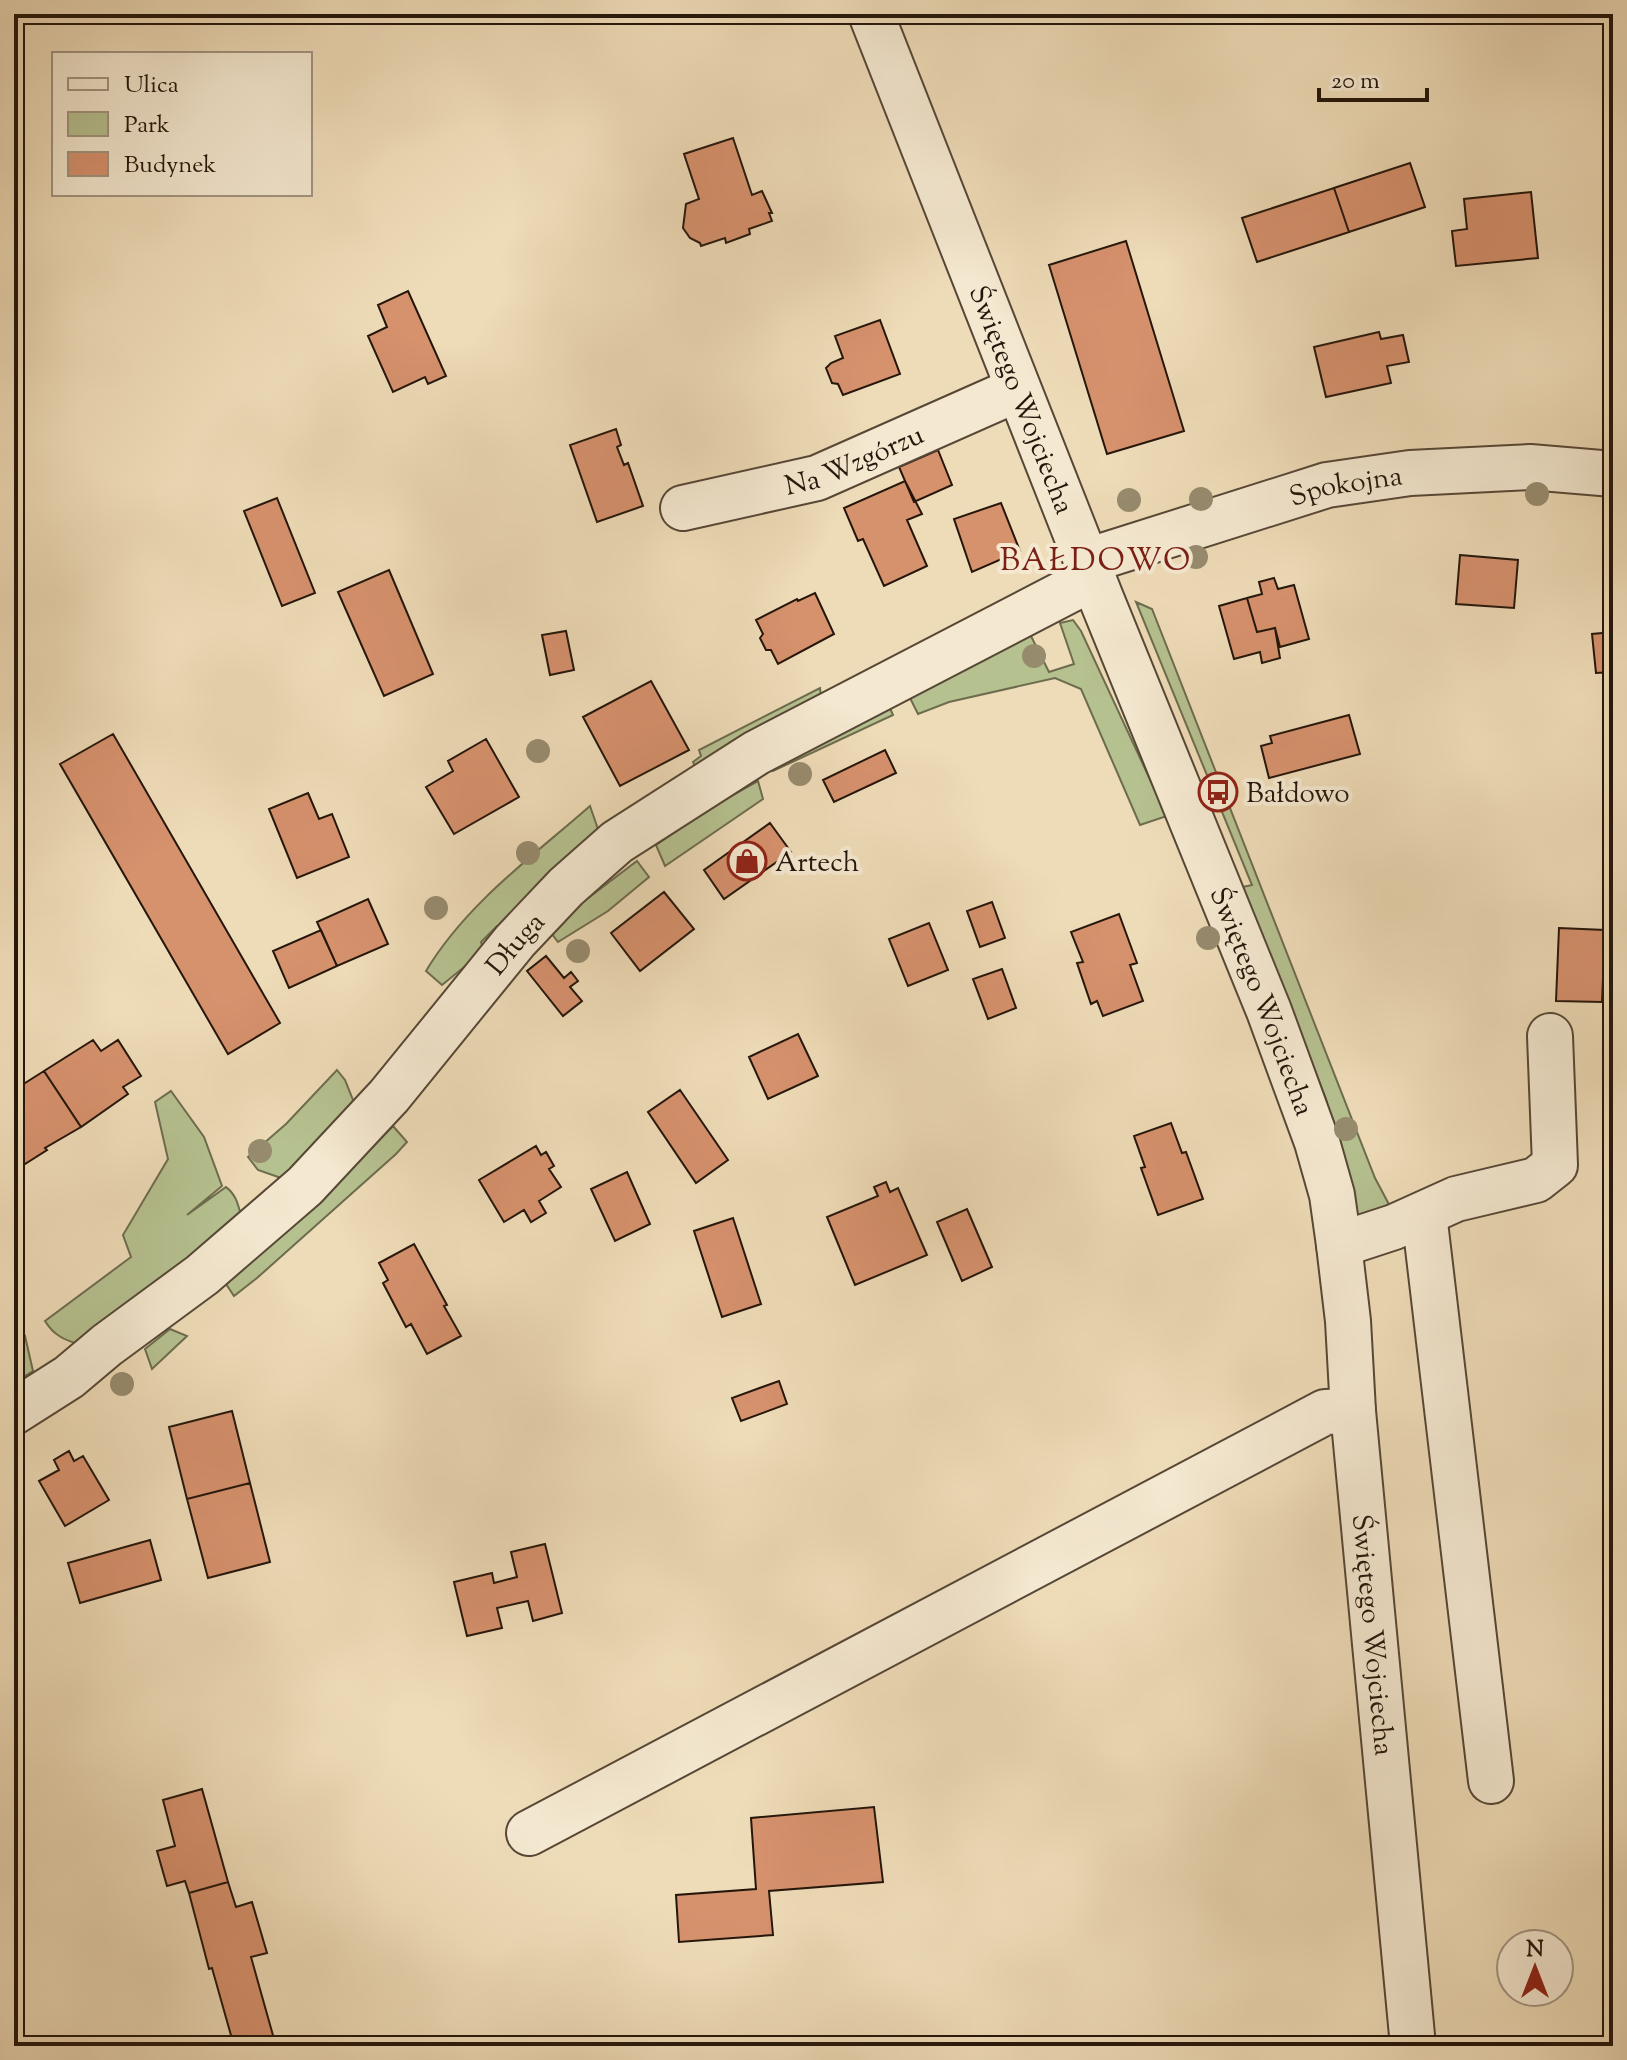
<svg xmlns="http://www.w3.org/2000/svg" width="1627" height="2060" viewBox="0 0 1627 2060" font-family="'Sorts Mill Goudy',serif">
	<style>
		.green { fill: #b6c190; stroke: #6d6c4e; stroke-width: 2 }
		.building { fill: #d6916d; stroke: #24160b; stroke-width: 2 }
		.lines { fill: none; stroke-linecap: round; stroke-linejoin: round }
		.minor-casing { stroke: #564736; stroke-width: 48 }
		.minor { stroke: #f4e8d0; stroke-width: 44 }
		.tree { fill: #978b6e }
		.labels { text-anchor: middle; stroke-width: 8; stroke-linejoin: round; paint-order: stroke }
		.street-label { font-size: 28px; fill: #24160b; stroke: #f4e8d0 }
		.poi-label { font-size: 28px; fill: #24160b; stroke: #f4e8d0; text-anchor: start }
		.quarter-label { font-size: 32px; letter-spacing: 2px; fill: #7a1f14; stroke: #f4e8d0 }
	</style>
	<rect width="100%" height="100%" fill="#eedbb7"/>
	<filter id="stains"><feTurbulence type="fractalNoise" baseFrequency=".0025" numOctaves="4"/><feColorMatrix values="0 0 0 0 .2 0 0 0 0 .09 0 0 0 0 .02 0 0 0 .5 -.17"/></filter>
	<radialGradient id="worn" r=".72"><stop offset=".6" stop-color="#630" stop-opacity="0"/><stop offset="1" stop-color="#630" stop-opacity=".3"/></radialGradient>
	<path class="green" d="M1136 602 1152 609 1375 1178 1393 1212 1368 1221 1357 1214 1326 1099 1282 987 1238 888 1252 885Z
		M1073 620 1081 631 1167 816 1140 825 1081 689 1055 678 949 702 918 714 909 696 1030 634 1049 672 1074 664 1060 623Z
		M820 688 821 697 696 768 693 762 701 756 699 750Z
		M889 706 893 715 773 771 771 766Z
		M758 781 763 799 665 866 656 845 711 807Z
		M590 806 599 832 504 926H497L481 942 484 951 442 985 426 971C466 904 533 856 590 806Z
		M637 861 649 877 608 911 558 942 552 934 579 905Z
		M337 1070 345 1080 353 1100 348 1113 284 1179 258 1170 248 1157 286 1124Z
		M171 1091 204 1137 222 1186 187 1215 226 1187C237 1195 238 1206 242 1218L81 1345C65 1340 54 1336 45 1321L131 1257 123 1235 168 1159 155 1102Z
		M393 1126 407 1142 396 1154 257 1278 234 1296 226 1284 305 1215Z
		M170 1329 187 1336 152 1369 145 1349Z
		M25 1336 33 1371 14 1383V1344Z"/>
	<path class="building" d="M733 138 752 195 762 191 772 213H769L772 221 749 229 750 234 726 243 725 238 701 246 700 243 690 238 683 228 686 204 699 199 684 154Z
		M1410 163 1425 207 1349 232 1334 188Z
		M1334 188 1349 232 1257 262 1242 218Z
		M1531 192 1538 258 1456 266 1452 231 1467 229 1464 199Z
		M1126 241 1184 431 1107 454 1049 265Z
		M408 291 446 376 428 384 425 377 393 392 368 336 387 327 378 305Z
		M880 320 900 374 843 395 838 384 832 383 826 368 831 363 843 358 835 336Z
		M1379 332 1381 339 1403 335 1409 362 1387 366 1391 383 1326 397 1314 347Z
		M616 429 621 445 617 447 624 465 628 463 643 506 597 522 570 445Z
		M938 450 952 485 914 502 899 467Z
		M905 481 922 514 907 520 927 566 884 586 863 539 858 541 844 508Z
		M277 498 315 593 282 606 244 511Z
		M1001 503 1020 551 972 572 954 519Z
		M1460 555 1518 560 1514 608 1456 604Z
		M389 570 433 674 384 696 338 592Z
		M1274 578 1278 589 1294 585 1309 639 1280 647 1275 628 1257 632 1247 598 1262 594 1259 582Z
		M815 593 834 634 778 664 771 650H766L760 638 763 634 756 620 797 599 798 601Z
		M1247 598 1257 632 1275 628 1280 658 1262 663 1260 652 1234 659 1219 606Z
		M566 631 574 670 550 675 542 635Z
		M1613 632V672L1596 673 1592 634Z
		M651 681 689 750 620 786 583 717Z
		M1349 715 1360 754 1269 778 1261 746 1272 743 1270 736Z
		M113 734 280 1023 228 1054 60 764Z
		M486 739 519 797 454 834 426 787 453 771 448 761Z
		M885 750 896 773 834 802 823 780Z
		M308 793 319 819 332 814 349 857 297 878 269 809Z
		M770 823 791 852 724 899 704 870Z
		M664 892 694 929 640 971 611 933Z
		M368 899 388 944 337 966 317 922Z
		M992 902 1005 938 980 947 967 911Z
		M1119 914 1137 963 1130 965 1143 1001 1103 1016 1097 1001 1091 1004 1077 963 1083 962 1071 932Z
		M929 923 948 970 908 986 889 939Z
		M1559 928 1605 930 1602 1002 1556 1001Z
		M321 930 337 966 289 988 273 951Z
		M546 956 564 978 571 972 578 981 570 987 582 1001 563 1016 527 971Z
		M1002 969 1016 1008 988 1019 973 979Z
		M798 1034 818 1076 768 1099 749 1057Z
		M93 1040 101 1051 118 1040 141 1076 123 1087 128 1094 81 1127 44 1071Z
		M44 1071 81 1127 45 1148 47 1150 14 1171V1090Z
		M680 1090 728 1160 696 1183 648 1112Z
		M1171 1123 1182 1153 1186 1152 1203 1199 1158 1215 1141 1168 1145 1167 1134 1136Z
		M536 1146 541 1155 546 1152 554 1166 549 1169 561 1187 539 1201 546 1213 531 1222 524 1210 504 1222 479 1180Z
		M627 1172 650 1224 615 1241 591 1189Z
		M886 1182 890 1192 898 1188 927 1255 855 1285 827 1217 878 1196 874 1187Z
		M967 1209 992 1267 962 1281 937 1222Z
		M733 1218 761 1304 722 1317 694 1231Z
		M414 1244 447 1305 444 1306 461 1336 427 1354 411 1324 406 1327 383 1283 388 1280 379 1263Z
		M779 1381 787 1404 741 1421 732 1398Z
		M232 1411 250 1483 187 1499 169 1427Z
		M69 1451 74 1461 83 1456 109 1500 65 1526 39 1481 59 1470 54 1460Z
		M250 1483 270 1562 208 1578 187 1499Z
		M150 1540 161 1580 80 1603 68 1563Z
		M545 1544 562 1613 533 1621 528 1601 497 1608 502 1628 467 1636 454 1582 492 1573 494 1583 517 1577 511 1552Z
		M1613 1767V1801H1606L1604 1768Z
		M202 1789 228 1882 189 1893 185 1881 167 1886 157 1851 175 1846 163 1800Z
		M874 1807 883 1882 769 1891 773 1935 679 1942 676 1895 756 1889 751 1818Z
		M228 1882 236 1907 252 1902 267 1953 251 1957 276 2046H234L212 1968 209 1969 189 1893Z"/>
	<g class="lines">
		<g class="minor-casing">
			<g id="minor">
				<path id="s1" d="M871 14 1101 598 1269 1011 1317 1142 1332 1195 1339 1245 1348 1321 1353 1411 1413 2046"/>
				<path id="s2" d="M683 508 817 478 1018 389"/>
				<path id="s3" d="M1087 561 1327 485 1410 473 1530 467 1613 474"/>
				<path d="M1424 1214 1491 1781"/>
				<path d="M1339 1245 1394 1227 1456 1199 1536 1180 1555 1165 1550 1036"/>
				<path id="s4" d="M14 1412 69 1377 107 1345 202 1275 305 1186 389 1096 515 941 566 887 617 842 756 753 1093 578"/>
				<path d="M529 1833 1325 1412 1353 1411"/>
			</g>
		</g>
		<use href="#minor" class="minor"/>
	</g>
	<g class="tree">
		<circle cx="1537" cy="494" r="12"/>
		<circle cx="1201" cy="499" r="12"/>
		<circle cx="1129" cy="500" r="12"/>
		<circle cx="1196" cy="557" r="12"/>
		<circle cx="1034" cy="656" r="12"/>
		<circle cx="538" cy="751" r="12"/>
		<circle cx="800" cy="774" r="12"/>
		<circle cx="528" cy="853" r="12"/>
		<circle cx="436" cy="908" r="12"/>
		<circle cx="1208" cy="938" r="12"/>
		<circle cx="578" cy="951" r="12"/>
		<circle cx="1346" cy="1129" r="12"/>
		<circle cx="260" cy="1151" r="12"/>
		<circle cx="122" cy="1384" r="12"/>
	</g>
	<defs>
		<g id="bus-ring" transform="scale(2)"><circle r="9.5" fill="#f4e8d0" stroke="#8f2418" stroke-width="1.5"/><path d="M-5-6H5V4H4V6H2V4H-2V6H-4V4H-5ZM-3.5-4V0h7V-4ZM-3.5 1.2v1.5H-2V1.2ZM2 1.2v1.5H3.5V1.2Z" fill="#8f2418"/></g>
		<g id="shop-ring" transform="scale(2)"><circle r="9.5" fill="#f4e8d0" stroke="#8f2418" stroke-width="1.5"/><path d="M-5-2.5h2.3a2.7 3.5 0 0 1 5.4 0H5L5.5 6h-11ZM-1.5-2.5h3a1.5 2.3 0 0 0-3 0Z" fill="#8f2418"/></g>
	</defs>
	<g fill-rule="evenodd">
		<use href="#bus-ring" x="1218" y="792"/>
		<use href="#shop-ring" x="747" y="861"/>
	</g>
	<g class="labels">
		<g class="street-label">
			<text dy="10" stroke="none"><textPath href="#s1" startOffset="414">Świętego Wojciecha</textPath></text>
			<text dy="10" stroke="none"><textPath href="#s2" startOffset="178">Na Wzgórzu</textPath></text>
			<text dy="10" stroke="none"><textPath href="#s3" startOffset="270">Spokojna</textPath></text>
			<text dy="10" stroke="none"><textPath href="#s4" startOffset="690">Długa</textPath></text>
			<text dy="10" stroke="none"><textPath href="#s1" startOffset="1062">Świętego Wojciecha</textPath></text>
			<text dy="10" stroke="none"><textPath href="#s1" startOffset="1710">Świętego Wojciecha</textPath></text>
		</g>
		<g class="poi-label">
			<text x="1246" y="802">Bałdowo</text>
			<text x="775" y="871">Artech</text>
		</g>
		<g class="quarter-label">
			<text x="1096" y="570">BAŁDOWO</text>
		</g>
	</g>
	<rect width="1627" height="2060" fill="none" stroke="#eedbb7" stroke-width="48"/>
	<rect x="16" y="16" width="1595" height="2028" fill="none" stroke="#24160b" stroke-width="4"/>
	<rect x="24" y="24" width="1579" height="2012" fill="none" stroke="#24160b" stroke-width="2"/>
	<rect x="52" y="52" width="260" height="144" fill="#f4e8d0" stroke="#a19481" stroke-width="2"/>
	<rect x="68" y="78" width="40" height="12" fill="#f4e8d0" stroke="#a19481" stroke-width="2"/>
	<text x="124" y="92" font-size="24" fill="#24160b">Ulica</text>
	<rect x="68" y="112" width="40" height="24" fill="#b6c190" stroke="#a19481" stroke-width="2"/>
	<text x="124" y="132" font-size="24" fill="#24160b">Park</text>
	<rect x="68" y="152" width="40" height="24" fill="#d6916d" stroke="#a19481" stroke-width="2"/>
	<text x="124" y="172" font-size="24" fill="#24160b">Budynek</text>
	<g transform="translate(1535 1968)"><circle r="38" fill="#f4e8d0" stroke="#a19481" stroke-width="2"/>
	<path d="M0-6L14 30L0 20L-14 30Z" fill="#8f2418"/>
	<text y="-12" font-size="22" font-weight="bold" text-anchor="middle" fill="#24160b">N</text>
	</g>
	<path d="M1319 88v12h108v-12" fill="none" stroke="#24160b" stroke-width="4"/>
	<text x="1331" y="88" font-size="24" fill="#24160b" stroke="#f4e8d0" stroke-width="6" paint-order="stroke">20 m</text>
	<rect width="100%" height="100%" filter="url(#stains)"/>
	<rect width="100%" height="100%" fill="url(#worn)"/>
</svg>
